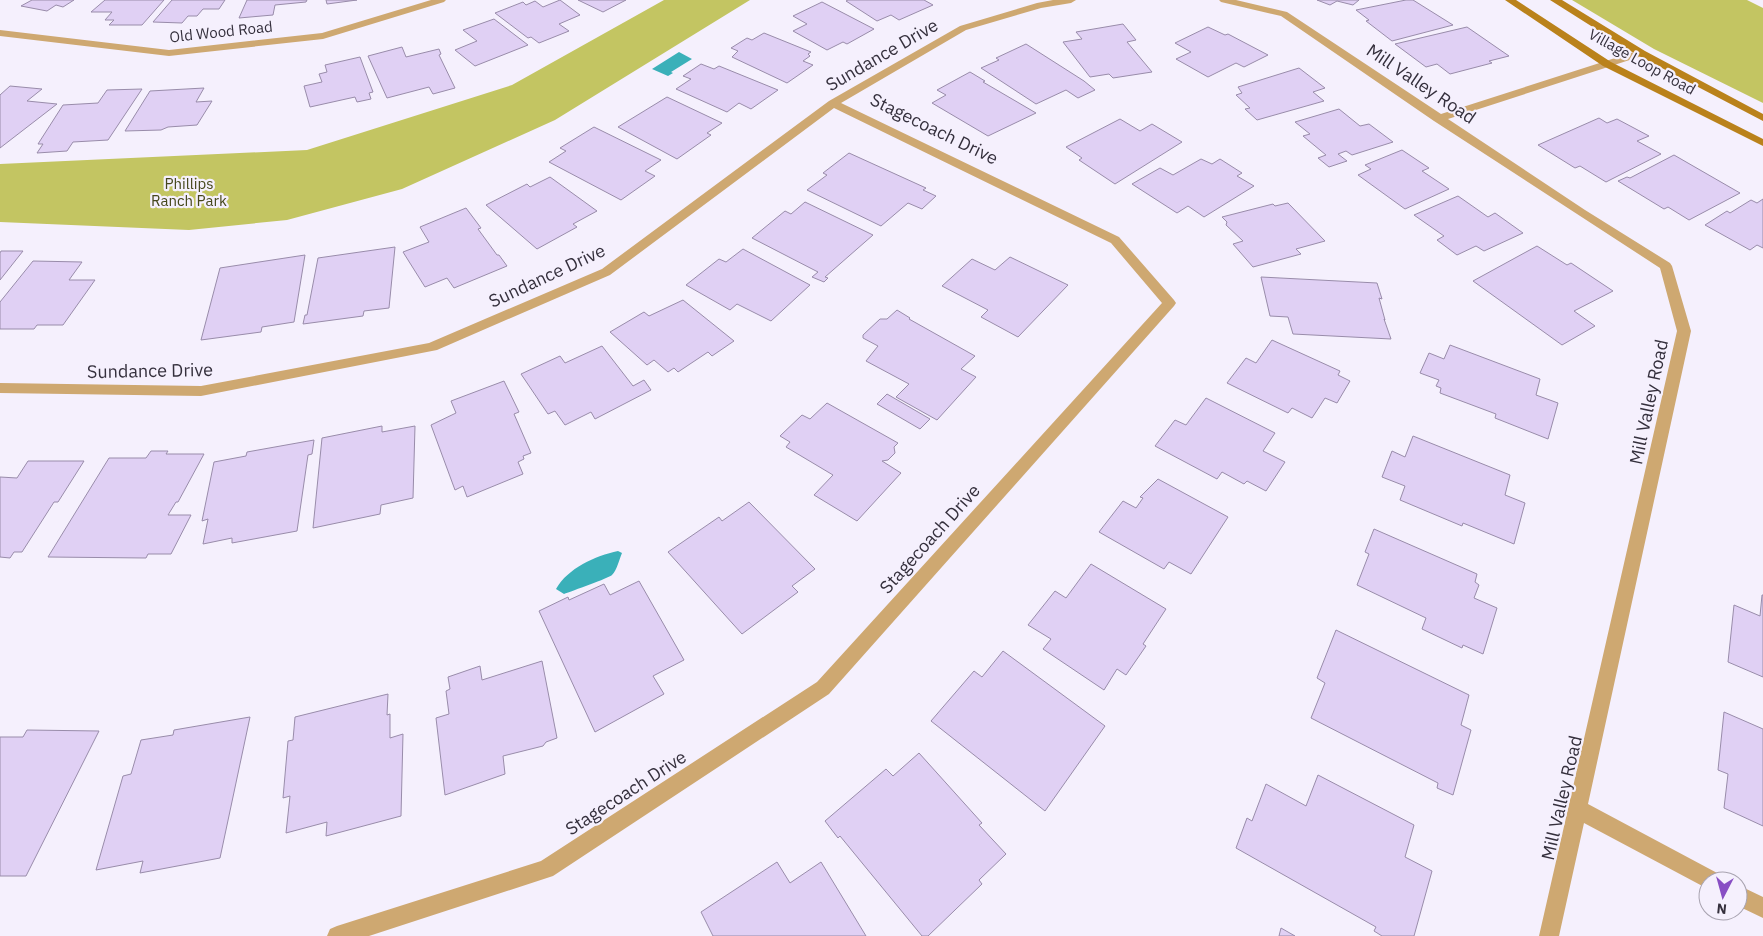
<svg xmlns="http://www.w3.org/2000/svg" width="1763" height="936" viewBox="0 0 1763 936" font-family="'IBM Plex Sans',sans-serif">
	<style>
		.green { fill: #c3c562 }
		.water { fill: #3ab0b9 }
		.building { fill: #e0d0f4; stroke: #998caa }
		.lines { fill: none; stroke-linecap: round; stroke-linejoin: round }
		.street { fill: #cea871; fill-rule: evenodd }
		.secondary { fill: #ba821b; fill-rule: evenodd }
		.labels { text-anchor: middle; stroke-width: 4.5; stroke-linejoin: round; paint-order: stroke }
		.far-street-label { font-size: 15px; fill: #35303d; stroke: #f5f0fd }
		.far-park-label { font-size: 15px; fill: #46471c; stroke: #f5f0fd }
		.street-label { font-size: 18px; fill: #35303d; stroke: #f5f0fd }
	</style>
	<rect width="100%" height="100%" fill="#f5f0fd"/>
	<path class="green" d="M664 0H750L555 120 402 189 287 220 189 230 0 222V164L307 150 512 85Z
		M1572 0H1747L1763 8V103L1654 49Z"/>
	<path class="water" d="M679 52 692 59 671 72 673 73 668 76 652 69Z
		M618 551 622 553C619 560 617 570 612 575 609 578 572 591 564 594L556 589C568 568 595 556 618 551Z"/>
	<path class="building" d="M32 0H74L63 7 56 5 47 11 21 6Z
		M105 0H164L142 25H109L114 20H105L112 12H91Z
		M172 0H225L219 9H203L197 16H188L182 23 153 22Z
		M247 0H307L306 2 275 5 273 15 239 18Z
		M326 0H357L327 4Z
		M560 0 580 15 559 24 569 31 539 43 531 37 528 38 495 13 523 2 526 5 535 1 543 7Z
		M578 0H626L603 12Z
		M848 0H924L933 5 899 20 891 15 877 21 846 1Z
		M1317 0H1359L1353 5 1337 1 1330 5Z
		M1406 0H1413L1453 25 1392 41 1366 21 1369 20 1356 10Z
		M822 2 874 29 847 44 843 42 827 50 793 31 807 24 793 16Z
		M494 19 528 45 475 66 455 50 477 41 463 30Z
		M1123 24 1136 40 1127 42 1152 72 1113 78 1109 74 1090 77 1063 42 1082 39 1076 32Z
		M1208 27 1225 35 1228 34 1268 55 1244 67 1236 63 1208 77 1176 59 1191 52 1175 43Z
		M1467 27 1509 56 1489 61 1492 63 1450 74 1437 64 1426 67 1395 44Z
		M764 33 811 52 808 54 810 56 803 61 813 65 787 83 732 57 738 51 731 48 747 38 752 40Z
		M1026 44 1084 81 1095 90 1078 98 1066 90 1036 104 981 68 999 60 996 58Z
		M402 47 406 57 439 49 441 54 439 55 455 88 433 94 429 87 387 98 368 56Z
		M360 57 373 92 369 93 371 99 357 102 355 97 310 107 304 86 322 82 319 74 327 72 325 65Z
		M701 64 714 69 719 66 778 90 751 109 739 103 727 112 676 89 691 79 683 76Z
		M1299 68 1325 88 1313 92 1324 101 1257 120 1245 109 1250 108 1236 95 1242 93 1238 87Z
		M970 72 985 81 983 82 1036 113 988 136 932 103 946 95 937 90Z
		M10 86 42 89 27 101 57 104 0 148V95Z
		M204 88 196 102 212 101 197 125 168 127 161 130 125 131 150 91Z
		M142 89 108 140 73 142 67 151 37 153 43 144H38L63 105 98 103 107 90Z
		M667 97 722 123 707 133 711 135 677 159 618 127Z
		M1339 109 1360 126 1369 124 1393 142 1352 155 1346 151 1338 154 1347 161 1329 167 1318 158 1326 155 1303 136 1310 134 1295 122Z
		M1599 118 1607 123 1617 119 1649 136 1637 141 1661 154 1606 182 1580 166 1575 168 1538 145Z
		M1120 119 1140 131 1152 124 1182 142 1115 184 1079 160 1082 158 1066 147Z
		M594 127 661 160 645 171 655 176 621 200 549 162 566 151 560 148Z
		M1402 150 1429 168 1422 171 1449 189 1405 209 1358 175 1371 169 1365 165Z
		M849 153 926 188 923 190 936 196 922 209 908 203 881 226 807 190 827 175 823 173Z
		M1674 155 1740 193 1689 220 1668 207 1664 209 1618 181 1627 177 1630 178Z
		M1201 159 1212 164 1220 159 1242 173 1237 176 1254 186 1204 217 1188 206 1177 213 1132 184 1160 168 1173 175Z
		M550 177 597 211 573 224 577 227 537 249 486 205 527 184 530 187Z
		M1458 196 1488 217 1495 213 1523 233 1484 251 1476 246 1457 255 1437 240 1444 236 1414 215Z
		M1763 199V248L1757 245 1750 250 1705 225 1727 211 1730 213 1751 200 1757 203Z
		M805 202 873 235 825 277 828 278 824 282 812 277 818 272 752 238 785 211 791 214Z
		M1288 203 1325 241 1296 249 1301 254 1253 267 1233 244 1243 241 1226 225 1227 222 1222 217 1273 204 1275 206Z
		M466 208 481 228 478 229 497 255H499L507 266 454 288 447 278 425 287 403 252 429 242 420 227Z
		M1537 246 1567 265 1571 263 1613 291 1574 311 1595 326 1562 345 1473 281Z
		M395 247 389 308 364 311 363 316 303 324 305 315H307L318 258Z
		M743 249 810 285 771 321 737 304 730 310 686 285 719 259 726 262Z
		M1 251H23L0 280V253Z
		M305 255 294 322 262 327 261 332 201 340 220 268Z
		M1010 257 1068 285 1018 337 981 317 988 310 942 286 972 259 995 270Z
		M33 261 82 262 69 280H95L63 325H37L34 329H0V302Z
		M1261 277 1377 283 1382 299 1379 298 1385 320 1384 319 1391 339 1293 334 1288 317 1270 316Z
		M683 300 734 341 712 356 708 352 678 372 674 368 668 372 654 360 647 365 610 332 644 312 649 316Z
		M897 310 910 318 909 319 975 356 961 369 976 377 937 420 896 397 909 384 866 361 878 346 863 338V335L880 319H887Z
		M1272 340 1340 371 1338 375 1350 381 1337 403 1325 398 1312 418 1292 408 1288 413 1227 383 1246 358 1256 363Z
		M1450 345 1540 379 1536 395 1558 403 1548 439 1495 418 1496 414 1440 393 1441 388 1436 386 1439 380 1420 373 1429 353 1444 359Z
		M602 346 633 386 644 380 651 390 595 419 591 412 565 425 555 411 548 414 521 374 560 356 565 363Z
		M504 381 519 412 514 414 531 453 523 456 524 459 518 462 523 474 467 497 463 486 455 490 431 425 456 413 451 401Z
		M887 394 930 419 920 429 877 404Z
		M1206 398 1275 433 1263 451 1285 462 1266 491 1247 481 1244 484 1222 472 1217 479 1155 446 1175 420 1186 425Z
		M827 403 898 443 894 447 895 453 888 460 882 461 901 473 857 521 814 495 833 475 786 447 790 442 780 436 802 415 810 419Z
		M382 426V432L415 426 413 498 381 505 380 514 313 528 322 438Z
		M1413 436 1510 475 1505 495 1525 503 1514 544 1463 523 1462 526 1400 500 1405 486 1382 477 1392 451 1405 457Z
		M314 440 312 454 308 455 297 531 232 543V538L203 544 208 519 202 521 214 462 246 456 247 452Z
		M151 451H168L166 454H204L178 502H176L168 515H191L171 554H148L146 558 48 557 109 458H146Z
		M28 461H84L58 502H54L22 552H14L10 558 0 557V477L17 478Z
		M1158 479 1228 517 1191 574 1169 562 1164 569 1099 532 1123 501 1136 508 1143 498 1140 497Z
		M749 502 815 569 792 586 798 592 742 634 668 552 719 517 722 521Z
		M1374 529 1477 574 1475 582 1479 585 1474 598 1497 608 1483 654 1463 645 1462 648 1422 629 1426 618 1357 585 1369 554 1365 552Z
		M1091 564 1166 609 1143 644 1146 646 1126 675 1117 669 1104 690 1043 649 1051 639 1028 625 1055 591 1066 598Z
		M639 581 684 660 653 676 664 694 595 732 539 611 568 597 569 600 604 584 610 595Z
		M1762 595H1763V677L1728 662 1734 605 1760 616Z
		M1336 630 1469 695 1461 725 1471 730 1453 795 1437 788 1438 783 1311 718 1325 683 1317 678Z
		M1003 651 1105 726 1045 811 931 721 974 671 982 677Z
		M542 661 557 738 546 742 543 746 503 756 505 774 445 795 436 718 449 714 446 691 450 689 448 677 480 666 482 680Z
		M388 694 387 715 390 714V738L403 734 401 816 326 836 327 822 286 833 290 796 283 798 288 741 293 740 295 717Z
		M1724 712 1763 729V826L1724 808 1728 774 1718 770Z
		M250 717 220 858 140 873 143 861 96 870 123 776 131 774 141 740 173 735 174 730Z
		M27 730 99 731 26 876H0V737H23Z
		M919 753 982 823 979 825 1006 854 979 880 982 884 928 936H922L840 836 838 838 825 821 886 769 893 776Z
		M1318 775 1414 825 1405 857 1432 871 1414 936H1382L1374 931 1376 927 1236 848 1247 818 1252 821 1266 784 1306 806Z
		M777 862 790 883 821 862 866 936H713L701 912Z
		M1281 928 1295 936H1279Z"/>
	<g class="lines">
		<path class="street" d="M431 0H446L444 2 323 39 169 56 0 36V30L169 50 322 33Z
			M1053 0H1076L1071 3 1041 8 966 30 841 103 1119 237 1174 300 1176 303 1174 306 829 694 553 876 369 936H327L330 929 337 926 541 861 817 682 1162 303 1111 243 834 108 610 275 437 350 201 396 0 393V383L201 386 429 343 602 269 829 101 960 26 1037 3Z
			M1219 0H1236L1287 12 1441 114 1637 51 1641 50 1646 53 1645 55 1448 119 1585 210 1670 263 1672 266 1691 331 1588 804 1719 874 1722 881H1708V889L1584 823 1559 936H1539L1677 331 1660 268 1434 121 1281 16 1221 2Z
			M1738 885 1763 897V918L1738 906Z"/>
		<path class="secondary" d="M1505 0H1516L1611 62 1763 139V146L1603 66Z
			M1550 0H1562L1645 51 1763 114V121L1637 55Z"/>
	</g>
	<g class="labels">
		<g class="far-street-label">
			<text transform="translate(221 32) rotate(-6)" y="5">Old Wood Road</text>
			<text transform="translate(1642 62) rotate(29)" y="5">Village Loop Road</text>
		</g>
		<g class="far-park-label">
			<text x="189" y="189">Phillips<tspan x="189" dy="17">Ranch Park</tspan></text>
		</g>
		<g class="street-label">
			<text transform="translate(882 55) rotate(-30)" y="6">Sundance Drive</text>
			<text transform="translate(1421 84) rotate(34)" y="6">Mill Valley Road</text>
			<text transform="translate(934 129) rotate(26)" y="6">Stagecoach Drive</text>
			<text transform="translate(547 276) rotate(-25)" y="6">Sundance Drive</text>
			<text transform="translate(150 371) rotate(-1)" y="6">Sundance Drive</text>
			<text transform="translate(1649 402) rotate(-78)" y="6">Mill Valley Road</text>
			<text transform="translate(930 539) rotate(-48)" y="6">Stagecoach Drive</text>
			<text transform="translate(626 793) rotate(-33)" y="6">Stagecoach Drive</text>
			<text transform="translate(1562 798) rotate(-77)" y="6">Mill Valley Road</text>
		</g>
	</g>
	<g transform="translate(1723 896) rotate(186)"><circle r="24" fill="#f5f0fd" stroke="#a8a3b0"/>
	<path d="M0-4L9 19L0 12L-9 19Z" fill="#884ec4"/>
	<text y="-8" font-size="14" font-weight="bold" text-anchor="middle" fill="#35303d">N</text>
	</g>
</svg>
